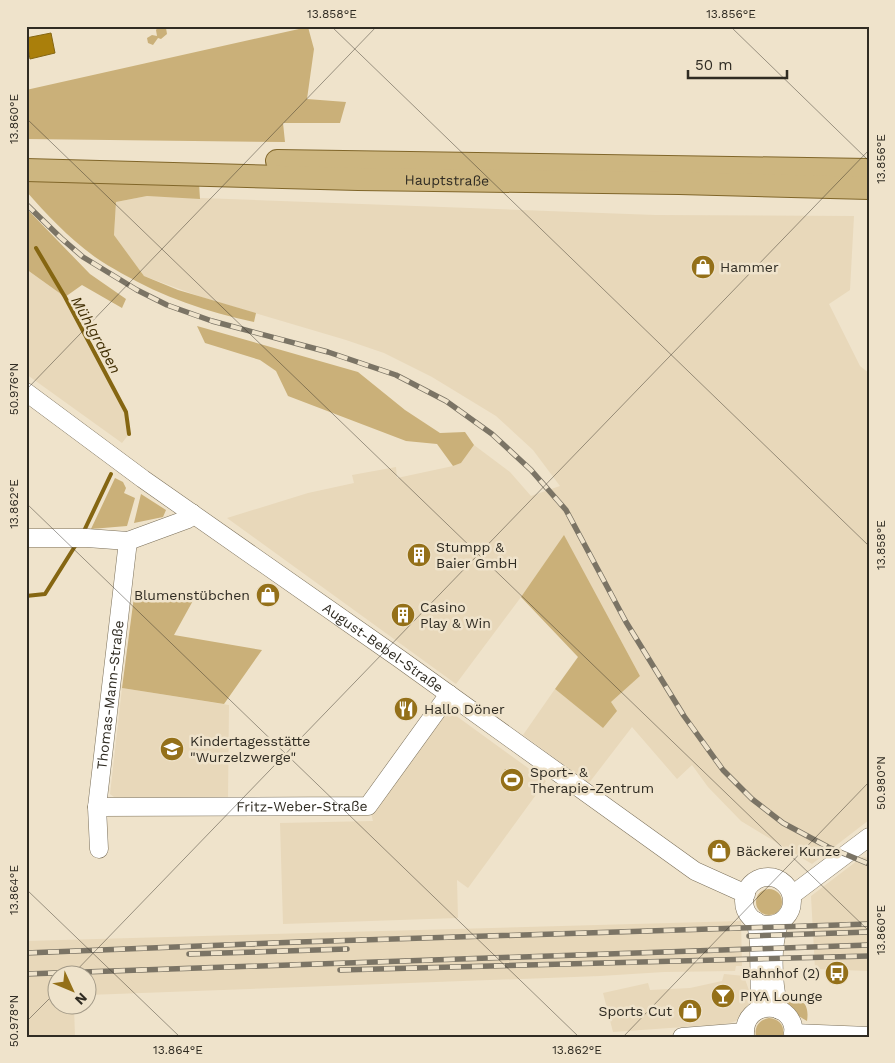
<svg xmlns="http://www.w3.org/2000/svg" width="895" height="1063" viewBox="0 0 895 1063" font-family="'Work Sans',sans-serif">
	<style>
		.built { fill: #e8d8ba }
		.green { fill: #cab079 }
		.water { fill: #aa7f0b; stroke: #856612 }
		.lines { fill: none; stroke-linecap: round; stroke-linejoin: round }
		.stream { stroke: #856612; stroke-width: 4 }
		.minor-casing { stroke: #7a6f59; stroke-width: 19 }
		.major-casing { stroke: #806629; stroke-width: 24 }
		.minor { stroke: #fff; stroke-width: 18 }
		.major { stroke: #cdb680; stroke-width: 22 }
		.rail-casing { stroke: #7b7465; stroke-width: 5.5 }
		.rail { stroke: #efe3cb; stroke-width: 4; stroke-dasharray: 11; stroke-linecap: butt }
		.ticks { fill: none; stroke: #302c23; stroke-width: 1; stroke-opacity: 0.45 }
		.labels { text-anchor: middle; stroke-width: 5; stroke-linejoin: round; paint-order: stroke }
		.street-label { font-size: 14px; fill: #302c23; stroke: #efe3cb }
		.poi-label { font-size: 14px; fill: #302c23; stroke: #efe3cb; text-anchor: start }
		.water-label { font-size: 15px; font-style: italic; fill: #402e03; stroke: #efe3cb }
		.neatline { fill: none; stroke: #302c23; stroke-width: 2 }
		.ticks-label { font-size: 12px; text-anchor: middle; fill: #302c23 }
	</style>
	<rect width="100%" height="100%" fill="#efe3cb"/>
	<path class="built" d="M147 196 655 215 854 216 850 290 829 304 860 366 869 373V820L812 864 741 821 708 787 692 765 677 779 632 727 589 783 523 735 555 689 603 728 611 702 640 676 564 536 521 597 456 684 227 518 308 493 354 483 352 475 396 467 397 478 453 466 461 463 474 445 510 472 531 496 560 486 533 450 496 416 432 377 384 353 346 340 201 297 144 276 114 235 116 202Z
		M26 269 65 297 127 411 129 434 122 443 26 374Z
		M122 688 229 705 228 798 114 797 110 794Z
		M444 707 546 781 468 888 457 880 458 918 283 924 280 823 373 821 370 809Z
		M862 857 869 858V971L815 969 811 896Z
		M741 921 742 966H736L735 971 664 972 600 976 88 995V976H58V1006H74L75 1037H26V941Z
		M724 974 744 976 753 1002 736 1021 726 1024 613 1032 603 993 648 983 650 990 690 988 722 981Z"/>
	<path class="green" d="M159 26 166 28 167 34 161 39 158 38 153 45 148 43 147 38 152 35 157 36 156 30Z
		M308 27 314 49 307 99 346 102 340 123H283L285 142 26 139V90Z
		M26 179 199 183 200 199 147 196 116 202 114 235 144 276 178 290 256 313 254 322C207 312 163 297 121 273 113 268 103 263 95 257 69 238 47 215 26 191Z
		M26 208 90 274 126 299 122 308 82 285 65 297 26 269Z
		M197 326 358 372 405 410 440 433 465 432 474 445 461 463 453 466 437 444 406 441 288 396 276 371 260 360 205 343Z
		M115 478 123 482 126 488 124 493 135 498 127 526 91 529Z
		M141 494 166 510 163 517 134 523Z
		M564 535 640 676 611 702 617 711 603 728 555 689 578 657 521 597Z
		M135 589 195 597 174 635 262 650 224 704 122 688Z
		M756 902a13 13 0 1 1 26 0a13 13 0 1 1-26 0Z
		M783 995C800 998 810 1001 807 1021 795 1015 789 1007 783 995Z
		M769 1018C780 1019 785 1026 783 1037H756C754 1027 759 1020 769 1018Z"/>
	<path class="water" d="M51 33 55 53 30 59 26 38Z"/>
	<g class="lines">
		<path class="stream" d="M36 248 65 297 126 412 129 434
			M83 533 111 474
			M26 596 45 594 77 543"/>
		<g class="minor-casing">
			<g id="minor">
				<path id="s1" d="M26 392 143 479 400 659 695 871 746 894"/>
				<path d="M26 538H87L128 541 188 519 192 513"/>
				<path id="s2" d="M97 807 368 806 449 694"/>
				<path id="s3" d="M99 849 97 807 128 541"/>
				<circle cx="768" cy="901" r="24"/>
				<path d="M792 895 869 837"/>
				<path d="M756 921 759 943 760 1009"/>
				<path d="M779 923C771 950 773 982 779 1010"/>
				<path d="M793 1033 869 1036"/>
				<path d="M682 1037 745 1032"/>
				<path d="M745 1037C741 997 799 999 793 1037"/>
			</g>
		</g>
		<g class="major-casing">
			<g id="major">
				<path d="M277 161 869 170"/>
				<path id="s4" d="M26 170 358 179 679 183 869 188"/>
			</g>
		</g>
		<use href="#minor" class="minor"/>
		<use href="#major" class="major"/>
		<g class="rail-casing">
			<path id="rail" d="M26 204 61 238 83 257 137 290 167 305 212 321 328 352 396 375 446 401 492 434 531 470 566 510 626 622 684 716 723 770 752 799 783 823 828 847 869 864
				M749 936 869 932
				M26 953 299 942 869 924
				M189 954 347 949
				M340 970 869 956
				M26 974 869 945"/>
		</g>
		<use href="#rail" class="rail"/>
	</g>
	<path class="ticks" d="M331 26 869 546M730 26 869 161M26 118 869 931M26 390 377 26M26 503 579 1037M26 889 180 1037M71 976 869 150M26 1022 58 990M623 1037 869 782"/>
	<defs>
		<g id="shop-disc" transform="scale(1.25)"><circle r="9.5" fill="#947019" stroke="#efe3cb"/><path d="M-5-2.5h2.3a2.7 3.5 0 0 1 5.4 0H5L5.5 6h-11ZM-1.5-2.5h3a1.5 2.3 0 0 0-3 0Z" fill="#fff"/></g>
		<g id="building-disc" transform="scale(1.25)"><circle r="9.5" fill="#947019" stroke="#efe3cb"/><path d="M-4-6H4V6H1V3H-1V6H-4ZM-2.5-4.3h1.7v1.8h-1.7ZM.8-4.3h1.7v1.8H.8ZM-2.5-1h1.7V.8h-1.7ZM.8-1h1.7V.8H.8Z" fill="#fff"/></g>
		<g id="restaurant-disc" transform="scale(1.25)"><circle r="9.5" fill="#947019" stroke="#efe3cb"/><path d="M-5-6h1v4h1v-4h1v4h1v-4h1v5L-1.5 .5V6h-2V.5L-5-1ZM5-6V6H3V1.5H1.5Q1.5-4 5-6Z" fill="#fff"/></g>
		<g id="school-disc" transform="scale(1.25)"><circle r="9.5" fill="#947019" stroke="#efe3cb"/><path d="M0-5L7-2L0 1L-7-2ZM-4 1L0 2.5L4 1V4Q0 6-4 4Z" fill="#fff"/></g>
		<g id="stadium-disc" transform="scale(1.25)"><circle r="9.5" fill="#947019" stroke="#efe3cb"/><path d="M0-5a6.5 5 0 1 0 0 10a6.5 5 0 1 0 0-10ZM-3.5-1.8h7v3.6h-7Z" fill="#fff"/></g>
		<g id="bus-disc" transform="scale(1.25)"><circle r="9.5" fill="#947019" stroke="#efe3cb"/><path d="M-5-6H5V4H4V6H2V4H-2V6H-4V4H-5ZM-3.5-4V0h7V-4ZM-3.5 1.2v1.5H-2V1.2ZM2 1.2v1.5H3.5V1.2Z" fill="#fff"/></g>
		<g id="bar-disc" transform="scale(1.25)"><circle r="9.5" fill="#947019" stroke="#efe3cb"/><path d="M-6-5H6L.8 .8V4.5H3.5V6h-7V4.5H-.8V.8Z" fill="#fff"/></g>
	</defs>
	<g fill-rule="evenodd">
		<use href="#shop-disc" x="703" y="267"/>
		<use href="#building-disc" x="419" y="555"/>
		<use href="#shop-disc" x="268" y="595"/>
		<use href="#building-disc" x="403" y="615"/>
		<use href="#restaurant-disc" x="406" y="709"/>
		<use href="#school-disc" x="172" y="749"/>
		<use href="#stadium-disc" x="512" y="780"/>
		<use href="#shop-disc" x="719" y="851"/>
		<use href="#bus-disc" x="837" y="973"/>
		<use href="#bar-disc" x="723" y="996"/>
		<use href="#shop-disc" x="690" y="1011"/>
	</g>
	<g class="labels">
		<g class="street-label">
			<text dy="5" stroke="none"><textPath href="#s4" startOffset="421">Hauptstraße</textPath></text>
			<text dy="5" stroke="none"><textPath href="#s1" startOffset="439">August-Bebel-Straße</textPath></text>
			<text dy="5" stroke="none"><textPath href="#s3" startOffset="155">Thomas-Mann-Straße</textPath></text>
			<text dy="5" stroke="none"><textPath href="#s2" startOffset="205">Fritz-Weber-Straße</textPath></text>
		</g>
		<g class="poi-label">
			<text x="720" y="272">Hammer</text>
			<text x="436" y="552">Stumpp &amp;<tspan x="436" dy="16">Baier GmbH</tspan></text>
			<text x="250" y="600" text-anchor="end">Blumenstübchen</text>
			<text x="420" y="612">Casino<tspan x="420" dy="16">Play &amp; Win</tspan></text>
			<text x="424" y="714">Hallo Döner</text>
			<text x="190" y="746">Kindertagesstätte<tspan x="190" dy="16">"Wurzelzwerge"</tspan></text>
			<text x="530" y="777">Sport- &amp;<tspan x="530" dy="16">Therapie-Zentrum</tspan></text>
			<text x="736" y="856">Bäckerei Kunze</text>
			<text x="820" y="978" text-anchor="end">Bahnhof (2)</text>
			<text x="740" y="1001">PIYA Lounge</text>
			<text x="672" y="1016" text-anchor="end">Sports Cut</text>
		</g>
		<g class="water-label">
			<text transform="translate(96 335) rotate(61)" y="5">Mühlgraben</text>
		</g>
	</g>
	<rect width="895" height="1063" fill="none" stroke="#efe3cb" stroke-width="55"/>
	<g transform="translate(72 990) rotate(134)"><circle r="24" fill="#efe3cb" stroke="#a39a88"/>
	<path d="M0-4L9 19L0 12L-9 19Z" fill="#947019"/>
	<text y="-8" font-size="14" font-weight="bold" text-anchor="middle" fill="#302c23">N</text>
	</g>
	<path d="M688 70v8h99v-8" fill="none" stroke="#302c23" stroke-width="2.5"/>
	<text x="695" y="70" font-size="15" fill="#302c23" stroke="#efe3cb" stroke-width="4" paint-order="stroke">50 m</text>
	<rect x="28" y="28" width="840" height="1008" class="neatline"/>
	<g class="ticks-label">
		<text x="332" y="18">13.858°E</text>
		<text x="731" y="18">13.856°E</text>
		<text transform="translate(14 119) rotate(-90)" y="4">13.860°E</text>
		<text transform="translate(881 159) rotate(-90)" y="4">13.856°E</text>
		<text transform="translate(14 389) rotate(-90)" y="4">50.976°N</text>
		<text transform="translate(14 504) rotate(-90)" y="4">13.862°E</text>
		<text transform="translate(881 545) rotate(-90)" y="4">13.858°E</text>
		<text transform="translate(881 783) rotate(-90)" y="4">50.980°N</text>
		<text transform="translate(14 890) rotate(-90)" y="4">13.864°E</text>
		<text transform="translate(881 930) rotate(-90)" y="4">13.860°E</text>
		<text transform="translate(14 1021) rotate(-90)" y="4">50.978°N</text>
		<text x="178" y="1054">13.864°E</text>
		<text x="577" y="1054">13.862°E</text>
	</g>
</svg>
